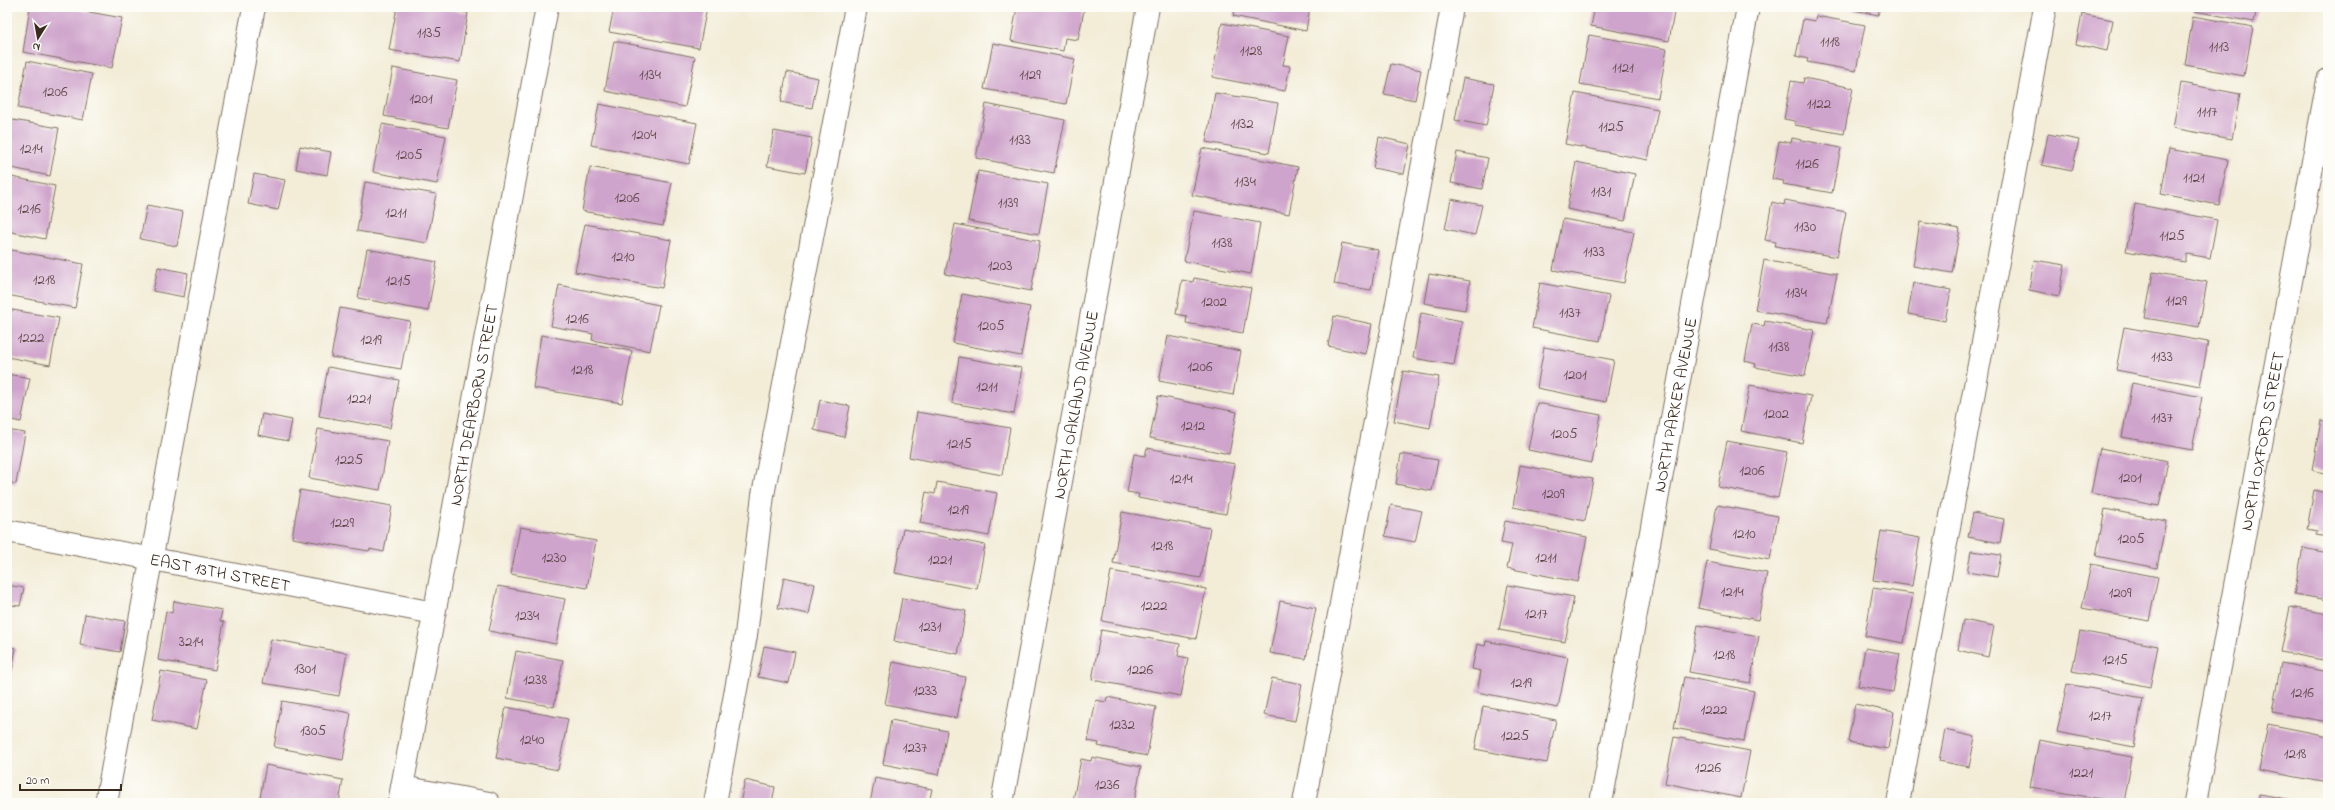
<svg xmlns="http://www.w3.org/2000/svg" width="2335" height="810" viewBox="0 0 2335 810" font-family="'Indie Flower',sans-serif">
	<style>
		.building { fill: #cfa4cc }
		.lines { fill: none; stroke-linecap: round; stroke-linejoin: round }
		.minor-casing { stroke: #7b6e5f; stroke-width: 24 }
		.minor { stroke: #fff; stroke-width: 22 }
		.labels { text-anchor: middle; stroke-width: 3.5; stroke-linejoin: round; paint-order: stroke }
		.number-label { font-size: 15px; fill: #60484a }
		.street-label { font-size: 17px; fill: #3b2a1e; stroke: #fdfcf7 }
	</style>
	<rect width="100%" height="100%" fill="#fdfcf7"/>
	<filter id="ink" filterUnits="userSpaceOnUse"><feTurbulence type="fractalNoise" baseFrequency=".025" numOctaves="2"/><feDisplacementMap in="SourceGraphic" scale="8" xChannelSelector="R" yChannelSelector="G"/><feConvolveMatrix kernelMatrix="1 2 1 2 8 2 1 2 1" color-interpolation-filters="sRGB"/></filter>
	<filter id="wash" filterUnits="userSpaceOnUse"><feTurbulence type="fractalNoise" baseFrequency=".012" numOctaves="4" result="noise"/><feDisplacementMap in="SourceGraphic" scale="16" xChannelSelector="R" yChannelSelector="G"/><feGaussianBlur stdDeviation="0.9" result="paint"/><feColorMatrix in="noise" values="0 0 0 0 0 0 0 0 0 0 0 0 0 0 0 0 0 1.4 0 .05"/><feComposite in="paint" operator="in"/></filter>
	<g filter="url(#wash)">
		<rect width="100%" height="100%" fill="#f3edd8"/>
		<g id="blocks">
			<path class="building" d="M30 7H62L122 18 112 68 23 52Z
				M397 7H433L468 13 460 62 389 50Z
				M614 7H707L699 48 609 32Z
				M1017 7H1071L1084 10 1078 40 1065 38 1063 51 1011 41Z
				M1235 7H1310L1306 31 1233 16Z
				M1595 7H1675L1669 41 1591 26Z
				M1840 7H1880L1878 15Z
				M2195 7H2257L2254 22 2194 11Z
				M2082 14 2113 20 2107 51 2076 44Z
				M1816 16 1865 25 1856 71 1807 62 1808 59 1796 56 1803 19 1815 21Z
				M2193 16 2253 27 2244 76 2185 65Z
				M1222 23 1289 36 1283 65 1290 66 1285 91 1212 77Z
				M1589 35 1667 49 1658 98 1580 84Z
				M614 41 695 57 685 107 605 91Z
				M993 43 1075 59 1066 104 984 89Z
				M27 61 92 74 83 120 18 108Z
				M1391 64 1421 70 1415 100 1384 94Z
				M393 68 457 80 448 128 384 116Z
				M787 72 818 78 812 108 781 102Z
				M1463 78 1494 84 1486 126 1455 120Z
				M1804 78 1853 88 1844 134 1795 125V121L1784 119 1791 81 1803 83Z
				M2181 83 2240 94 2232 139 2173 128Z
				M1215 93 1278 103 1269 153 1206 142Z
				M1575 93 1658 109 1648 160 1565 144Z
				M599 104 697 123 689 164 591 145Z
				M986 104 1065 120 1054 173 976 158Z
				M7 119 59 128 50 176 7 167Z
				M382 124 446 136 437 184 373 172Z
				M774 131 812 138 805 173 767 166Z
				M2048 134 2079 140 2072 171 2042 165Z
				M1379 137 1410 144 1404 174 1373 168Z
				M1792 138 1841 148 1832 193 1783 184 1784 181 1772 179 1779 141 1791 143Z
				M300 146 331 152 327 175 296 169Z
				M1202 148 1298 167 1289 214 1192 195Z
				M2169 149 2228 160 2219 205 2161 194Z
				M1457 152 1488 158 1482 189 1451 183Z
				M1576 162 1635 174 1625 221 1567 209Z
				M590 167 672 183 663 226 582 211Z
				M978 171 1048 184 1039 234 968 221Z
				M254 174 285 180 278 210 248 204Z
				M7 176 55 186 45 239 7 231Z
				M365 182 436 194 427 243 357 231Z
				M1451 199 1482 205 1475 235 1445 229Z
				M1785 200 1846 212 1837 257 1775 246 1776 242 1765 240 1772 202 1784 205Z
				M2135 204 2217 220 2210 258 2187 254 2185 262 2126 251Z
				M147 205 183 212 177 246 140 239Z
				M1194 211 1260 223 1251 274 1184 261Z
				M1563 219 1634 232 1624 283 1553 270Z
				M1920 222 1960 229 1952 273 1913 266Z
				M585 224 671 240 662 288 575 272Z
				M955 224 1040 241 1031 291 945 274Z
				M1342 243 1378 250 1371 290 1334 284Z
				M7 249 83 264 75 308 7 295Z
				M367 249 437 262 428 311 358 298Z
				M1764 260 1837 274 1827 323 1755 310Z
				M2034 260 2065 265 2059 296 2029 290Z
				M158 267 188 273 184 297 153 291Z
				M2153 272 2207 282 2199 327 2145 318Z
				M1429 274 1470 281 1465 310 1424 303Z
				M1194 278 1251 288 1243 333 1186 323 1187 316 1176 314 1182 280 1193 282Z
				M1540 283 1609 296 1600 341 1532 328Z
				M1913 283 1951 290 1945 321 1908 314Z
				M559 285 659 305 650 351 592 340 593 334 551 326Z
				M962 294 1030 307 1021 356 953 343Z
				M340 308 410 321 401 369 331 357Z
				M7 309 59 318 50 365 7 357Z
				M1421 313 1462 321 1454 365 1413 358Z
				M1334 316 1372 324 1366 354 1328 346Z
				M1765 321 1814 330 1805 376 1755 367 1756 364 1745 361 1752 324 1764 326Z
				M2124 327 2208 342 2200 386 2116 370Z
				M541 335 632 351 622 403 533 388Z
				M1168 336 1241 351 1233 395 1159 381Z
				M1544 347 1614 360 1606 402 1537 388Z
				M959 357 1022 368 1014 414 952 403Z
				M328 367 399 380 390 428 319 416Z
				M1403 371 1439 377 1430 428 1394 421Z
				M7 374 30 378 21 422 7 419Z
				M2132 383 2202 397 2192 450 2122 437Z
				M1750 385 1811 396 1802 443 1741 431Z
				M1158 396 1237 412 1229 454 1150 438Z
				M820 400 850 406 844 437 814 430Z
				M1537 403 1601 415 1592 463 1528 450Z
				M917 412 1010 428 1002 475 909 457Z
				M262 414 292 420 288 441 258 435Z
				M2321 420 2328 422V474L2312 470Z
				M318 429 388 441 380 490 309 478Z
				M7 430 25 433 16 484 7 482Z
				M1727 441 1787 452 1778 498 1718 487Z
				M1147 448 1235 464 1226 514 1138 498 1139 494 1127 492 1134 454 1145 456Z
				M2100 448 2168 461 2159 506 2091 493Z
				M1401 454 1438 460 1432 491 1396 484Z
				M1520 465 1593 479 1585 521 1513 507Z
				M937 482 997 493 989 536 920 523 926 492 935 494Z
				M300 490 392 506 384 552 370 549 369 551 292 538Z
				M2314 490 2328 493V537L2316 535 2317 531 2307 529Z
				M1391 505 1422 511 1415 542 1385 536Z
				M1717 505 1778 516 1770 560 1709 549Z
				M2105 509 2166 521 2157 568 2096 556Z
				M1122 512 1210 528 1201 578 1113 563Z
				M1973 513 2004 519 2000 543 1968 537Z
				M1505 521 1587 537 1578 582 1507 568 1512 545 1501 543Z
				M520 527 596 541 587 588 511 574Z
				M903 529 985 545 977 589 895 573Z
				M1881 531 1920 538 1912 586 1873 580Z
				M2303 548 2328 553V600L2294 594Z
				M1971 551 2001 555 1997 577 1967 572Z
				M1707 562 1767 573 1758 620 1698 608Z
				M2091 564 2158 577 2149 621 2082 608Z
				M1111 571 1206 589 1196 639 1102 621Z
				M784 577 815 584 809 614 778 608Z
				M7 585 24 588 20 606 11 605 8 626Z
				M1508 585 1574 597 1565 642 1499 630Z
				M498 586 565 599 556 644 489 631Z
				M1873 588 1913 594 1904 643 1865 636Z
				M902 598 966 611 958 654 894 641Z
				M174 601 222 610 220 621 224 622 215 670 158 660 166 611 172 613Z
				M1280 601 1316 608 1306 659 1270 653Z
				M2290 607 2328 614V661L2281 652Z
				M85 614 125 621 120 652 80 645Z
				M1963 620 1994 626 1988 657 1958 650Z
				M1698 625 1759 636 1750 683 1689 672Z
				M1101 630 1180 644 1178 656 1188 658 1181 696 1092 680Z
				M2080 631 2158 646 2150 687 2072 671Z
				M271 639 347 653 339 696 263 683Z
				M1486 641 1568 657 1558 708 1477 692 1481 671 1472 669 1477 644 1485 646Z
				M7 646 16 648 8 693H7Z
				M764 646 795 652 789 683 758 677Z
				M1865 648 1900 654 1893 692 1858 686Z
				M516 651 563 660 554 707 507 698Z
				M893 662 965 677 957 718 885 704Z
				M2281 663 2328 672V722L2272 712Z
				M161 671 207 680 197 729 152 720Z
				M1684 677 1754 691 1744 741 1674 728Z
				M1272 678 1302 684 1295 721 1264 715Z
				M2067 684 2143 698 2134 747 2057 732Z
				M1107 697 1156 707 1147 756 1098 746 1099 743 1088 741 1096 700 1106 702Z
				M282 701 351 713 343 760 274 747Z
				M1855 704 1894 712 1888 749 1848 742Z
				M1483 706 1556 720 1547 763 1475 749Z
				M506 707 568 719 558 770 496 758Z
				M891 720 947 731 939 775 883 764Z
				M2268 724 2328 736V783L2259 770Z
				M1945 730 1975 737 1969 767 1939 761Z
				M1674 737 1750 751 1741 798 1665 783Z
				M2039 740 2132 757 2124 803 2030 787Z
				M1092 757 1141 767 1134 803H1084L1073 801 1081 759 1091 761Z
				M266 765 343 780 339 803H259Z
				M875 778 932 789 929 803H870Z
				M745 780 775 787 772 803H740Z
				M2259 794 2304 802V803H2258Z"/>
		</g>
	</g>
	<g filter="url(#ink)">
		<use href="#blocks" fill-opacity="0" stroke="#7b6e5f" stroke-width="1"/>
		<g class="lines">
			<g class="minor-casing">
				<g id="minor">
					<path id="s1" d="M7 531 434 613"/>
					<path d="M402 787 489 803"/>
					<path d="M106 803 254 7"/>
					<path id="s2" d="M399 803 547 7"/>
					<path d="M715 803 746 635 763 495 856 7"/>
					<path id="s3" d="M1002 803 1148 7"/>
					<path d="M1304 803 1452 7"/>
					<path id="s4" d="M1601 803 1748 7"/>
					<path d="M1898 803 2045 7"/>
					<path id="s5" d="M2195 803 2328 80"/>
				</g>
			</g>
			<use href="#minor" class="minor"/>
		</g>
	</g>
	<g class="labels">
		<g class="number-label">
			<text x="429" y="37">1135</text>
			<text x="1830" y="46">1118</text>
			<text x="2219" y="51">1113</text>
			<text x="1251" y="55">1128</text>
			<text x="1623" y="72">1121</text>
			<text x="650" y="79">1134</text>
			<text x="1030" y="79">1129</text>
			<text x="55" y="96">1206</text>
			<text x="421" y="103">1201</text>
			<text x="1819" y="108">1122</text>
			<text x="2207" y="116">1117</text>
			<text x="1242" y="128">1132</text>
			<text x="1611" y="131">1125</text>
			<text x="644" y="139">1204</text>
			<text x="1020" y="144">1133</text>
			<text x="31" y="153">1214</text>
			<text x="409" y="159">1205</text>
			<text x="1807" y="168">1126</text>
			<text x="2194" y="182">1121</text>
			<text x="1245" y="186">1134</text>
			<text x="1601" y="196">1131</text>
			<text x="627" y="202">1206</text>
			<text x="1008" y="207">1139</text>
			<text x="29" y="213">1216</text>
			<text x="396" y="217">1211</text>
			<text x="1805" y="231">1130</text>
			<text x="2172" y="240">1125</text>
			<text x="1222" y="247">1138</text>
			<text x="1594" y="256">1133</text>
			<text x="623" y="261">1210</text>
			<text x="1000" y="270">1203</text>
			<text x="44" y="284">1218</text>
			<text x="398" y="285">1215</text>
			<text x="1796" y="297">1134</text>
			<text x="2176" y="305">1129</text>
			<text x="1214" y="306">1202</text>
			<text x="1570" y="317">1137</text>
			<text x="577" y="323">1216</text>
			<text x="991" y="330">1205</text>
			<text x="31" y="342">1222</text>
			<text x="371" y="344">1219</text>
			<text x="1779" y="351">1138</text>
			<text x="2162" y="361">1133</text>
			<text x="1200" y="371">1206</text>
			<text x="582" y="374">1218</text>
			<text x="1575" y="379">1201</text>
			<text x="987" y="391">1211</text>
			<text x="359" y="403">1221</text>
			<text x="1776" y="418">1202</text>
			<text x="2162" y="422">1137</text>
			<text x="1193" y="430">1212</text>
			<text x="1564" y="438">1205</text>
			<text x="959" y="448">1215</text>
			<text x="349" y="464">1225</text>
			<text x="1752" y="475">1206</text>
			<text x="2130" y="482">1201</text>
			<text x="1181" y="483">1214</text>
			<text x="1553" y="498">1209</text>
			<text x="958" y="514">1219</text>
			<text x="342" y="527">1229</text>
			<text x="1744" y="538">1210</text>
			<text x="2131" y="543">1205</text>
			<text x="1162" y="550">1218</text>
			<text x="554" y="562">1230</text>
			<text x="1546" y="562">1211</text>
			<text x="940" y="564">1221</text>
			<text x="1732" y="596">1214</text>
			<text x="2120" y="597">1209</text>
			<text x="1154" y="610">1222</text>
			<text x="1536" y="618">1217</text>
			<text x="527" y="620">1234</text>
			<text x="930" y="631">1231</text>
			<text x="191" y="646">3214</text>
			<text x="1724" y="659">1218</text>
			<text x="2115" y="664">1215</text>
			<text x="305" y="673">1301</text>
			<text x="1140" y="674">1226</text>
			<text x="535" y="684">1238</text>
			<text x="1521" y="687">1219</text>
			<text x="925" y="695">1233</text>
			<text x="2302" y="697">1216</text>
			<text x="1714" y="714">1222</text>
			<text x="2100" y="720">1217</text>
			<text x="1122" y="729">1232</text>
			<text x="313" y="735">1305</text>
			<text x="1515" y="740">1225</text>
			<text x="532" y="744">1240</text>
			<text x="915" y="752">1237</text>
			<text x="2295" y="758">1218</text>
			<text x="1708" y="772">1226</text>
			<text x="2081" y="777">1221</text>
			<text x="1107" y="789">1236</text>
		</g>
		<g class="street-label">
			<text dy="6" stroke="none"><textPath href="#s2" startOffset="405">NORTH DEARBORN STREET</textPath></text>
			<text dy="6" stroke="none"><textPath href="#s3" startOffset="405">NORTH OAKLAND AVENUE</textPath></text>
			<text dy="6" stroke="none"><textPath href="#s4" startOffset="405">NORTH PARKER AVENUE</textPath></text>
			<text dy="6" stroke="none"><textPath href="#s5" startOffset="368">NORTH OXFORD STREET</textPath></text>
			<text dy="6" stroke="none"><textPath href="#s1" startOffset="217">EAST 13TH STREET</textPath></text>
		</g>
	</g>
	<rect width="2335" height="810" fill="none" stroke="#fdfcf7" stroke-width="24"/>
	<g transform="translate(38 38) rotate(191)" stroke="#fdfcf7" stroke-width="3" paint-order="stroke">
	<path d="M0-3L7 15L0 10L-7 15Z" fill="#3b2a1e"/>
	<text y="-6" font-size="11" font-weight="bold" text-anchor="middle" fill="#3b2a1e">N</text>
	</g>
	<path d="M20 784v6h101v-6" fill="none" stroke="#3b2a1e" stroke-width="2"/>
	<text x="26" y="784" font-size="12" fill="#3b2a1e" stroke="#fdfcf7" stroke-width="3" paint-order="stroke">20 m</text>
</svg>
